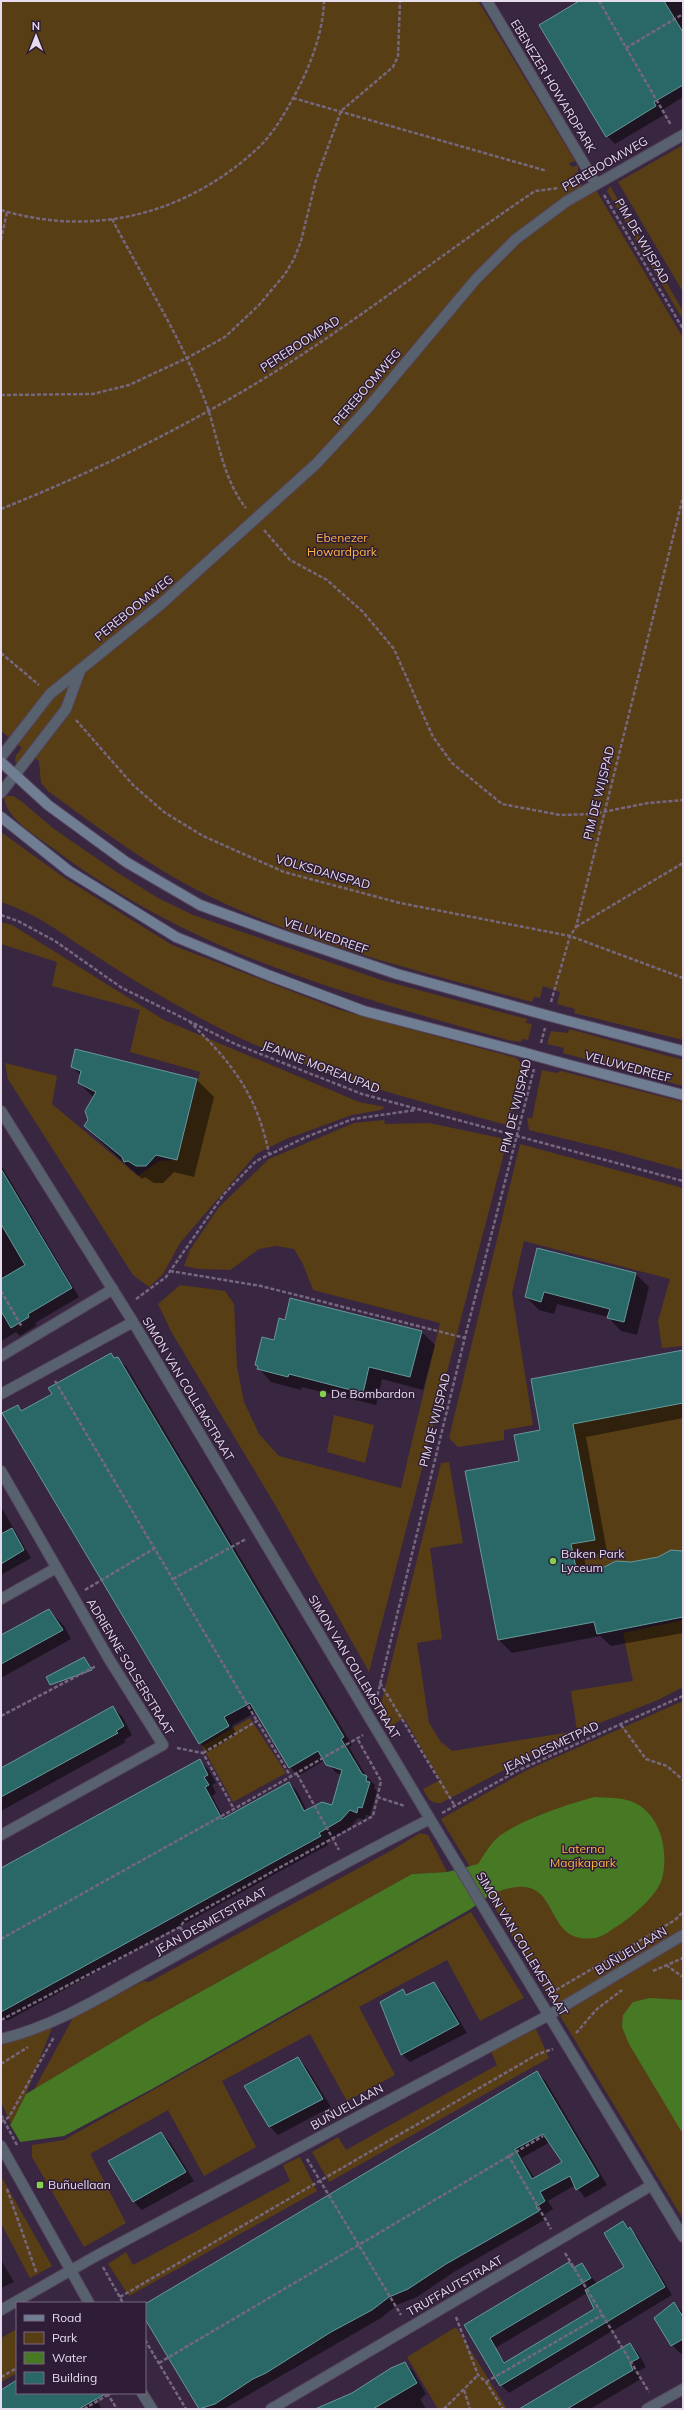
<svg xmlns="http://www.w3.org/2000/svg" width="684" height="2410" viewBox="0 0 684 2410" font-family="Mulish,sans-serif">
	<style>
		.green { fill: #583e15 }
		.water { fill: #477924 }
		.pier { fill: #392741 }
		.shadow { fill: #0007; fill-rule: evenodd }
		.building { fill: #2a6868; stroke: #679897; fill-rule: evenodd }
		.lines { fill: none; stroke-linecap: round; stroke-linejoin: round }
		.lane-casing { stroke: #55445d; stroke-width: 12 }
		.street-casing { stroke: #55445d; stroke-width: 12 }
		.secondary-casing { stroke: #55445d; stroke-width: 12 }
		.path { stroke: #77677e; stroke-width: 2.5; stroke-dasharray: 4 2; stroke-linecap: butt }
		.lane { stroke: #58626f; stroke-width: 10 }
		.street { stroke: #58626f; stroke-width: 10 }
		.secondary { stroke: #6f7e92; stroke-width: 10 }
		.secondary-bridge-casing { stroke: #55445d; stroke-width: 12; stroke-linecap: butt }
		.path-bridge { stroke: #77677e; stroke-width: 2.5; stroke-dasharray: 4 2; stroke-linecap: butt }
		.secondary-bridge { stroke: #6f7e92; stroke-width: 10 }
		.poi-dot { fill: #83d04f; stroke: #2f1d37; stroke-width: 1.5 }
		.labels { text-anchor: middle; stroke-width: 3; stroke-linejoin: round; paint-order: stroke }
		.street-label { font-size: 12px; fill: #e7dced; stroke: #2f1d37 }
		.park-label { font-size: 12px; fill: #feb541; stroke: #2f1d37 }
		.poi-label { font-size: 12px; fill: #e7dced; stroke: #2f1d37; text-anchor: start }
	</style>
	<rect width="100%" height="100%" fill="#392741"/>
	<path class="green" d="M1 1H478L575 161 569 163 572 167 578 165V172L575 173 588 195 596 190 683 338V1040L574 1013 575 1009 557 1004 560 992 543 986 540 998 534 997 532 1002C423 972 309 945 207 895 150 867 99 828 48 791L41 783 39 761 29 754 19 764 15 762 16 755 22 748 1 731Z
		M683 145V292L618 182Z
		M610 186 683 311V320L607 191Z
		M7 796H13L21 801 54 829 118 873 158 898 193 915 381 980 527 1019 526 1023 532 1024 528 1040 522 1039 521 1042 508 1040C343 993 194 954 54 849 37 836 9 821 4 799Z
		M1 832 66 879 172 945 340 1010 516 1058 523 1065 512 1112 518 1114 517 1122 510 1126C405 1097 298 1071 202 1019 163 998 124 975 87 950 55 929 39 915 1 902Z
		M1 922 12 925 164 1020 359 1102 385 1107 381 1110 352 1115 286 1139 256 1154 180 1243 163 1274 149 1287 133 1275 8 1079 5 1063 57 1076 52 1104 138 1176 159 1161 177 1160 200 1072 130 1052 140 1010 52 986 57 962 1 944Z
		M569 1029 683 1060V1086L563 1053 564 1048 547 1044 551 1031 568 1033Z
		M542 1070 556 1073 561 1071 683 1102V1170L619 1152 529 1130 527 1117 532 1119Z
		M384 1120 385 1124 429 1123 505 1139V1149L369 1672 274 1503 172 1333 158 1304 180 1285 225 1291 234 1304 237 1367 244 1402 259 1434 279 1456 401 1488 440 1323 313 1290 303 1264 294 1249 276 1246 259 1249 230 1270 199 1269 184 1266 190 1250 219 1207 269 1159 354 1123Z
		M520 1144 683 1188V1346L662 1348 658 1321 670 1279 524 1241 512 1293 533 1425 504 1430V1440L458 1447 449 1438Z
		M683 1399V1551L671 1550 658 1557 631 1562 616 1561 603 1567 577 1572 571 1544 565 1422Z
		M334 1415 374 1425 365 1463 327 1452Z
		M449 1462 463 1543 430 1548 442 1639 417 1643 429 1723 441 1742 452 1751 577 1731 571 1691 633 1681 623 1633 683 1620V1687L658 1700 579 1731 441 1803C430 1804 428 1798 423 1789L440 1780 404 1718 388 1728 379 1712 441 1463Z
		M683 1701V2219L441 1819 527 1770Z
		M250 1718 286 1773 233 1802 202 1746Z
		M420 1833 428 1835 447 1872 412 1874 150 2020 34 2090 73 2018 144 1981 149 1982 394 1849Z
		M471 1912 524 1998 480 2021 447 1960 359 2007 395 2075 347 2101 310 2034 222 2081 256 2147 204 2176 168 2110 90 2154 126 2223 84 2247 32 2157V2145L64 2140Z
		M53 2025 26 2094 11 2124 1 2102V2043Z
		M536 2029 549 2058 329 2182 312 2152 338 2137 346 2150 497 2065 491 2051Z
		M300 2157 317 2191 129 2296 108 2264 126 2252 133 2265 290 2181 283 2165Z
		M1 2176 52 2266 30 2278 1 2223Z
		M456 2327 507 2409H438L407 2357Z
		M17 2329V2373L1 2382V2338Z"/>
	<path class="water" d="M595 1797C607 1798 621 1797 633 1802 661 1814 669 1852 662 1879 657 1895 633 1916 619 1925 612 1929 603 1937 595 1938 538 1946 566 1866 497 1892 487 1896 478 1904 469 1910L152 2089 64 2136 20 2142 1 2151V2129L11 2124 26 2094 150 2020 412 1874 447 1872 478 1864C483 1856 488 1848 494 1841 511 1823 570 1803 595 1797Z
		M650 1998 683 2000V2134L629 2044 622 2027 623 2015 633 2002Z"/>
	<path class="pier" d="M9 2123 21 2143 1 2153V2127Z"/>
	<path class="shadow" d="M581 1H683V97L661 111 664 115 615 144 607 136Z
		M72 1066 197 1080 214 1097 194 1177 174 1172 163 1183H154L145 1177 142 1179 102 1143 85 1126 90 1120 94 1098 79 1083 81 1076Z
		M1 1165 79 1297 35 1323 37 1325 20 1336 16 1332 1 1341Z
		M538 1249 636 1274 649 1287 637 1335 621 1331 608 1317 557 1304 554 1314 539 1310 526 1297Z
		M286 1321 422 1332 435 1345 423 1390 382 1379 376 1405 302 1387 301 1390 271 1382 256 1365 275 1341Z
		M683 1351V1418L586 1437 607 1552 584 1557 587 1572 683 1552V1633L611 1646 600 1636 512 1653 499 1640 520 1461 541 1430Z
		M111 1355 126 1366 352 1745 349 1747 366 1776 375 1785 374 1788 377 1791 370 1816 366 1815 365 1820 358 1818 350 1828 326 1841 328 1845 7 2021 4 2018 1 2020V1869L199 1760 208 1769 216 1783 212 1785 216 1793 212 1796 224 1819 289 1783 297 1791 307 1811 333 1806 342 1775 336 1773 325 1760 298 1776 290 1767 256 1712 232 1726 237 1734 208 1752 200 1743 17 1406 23 1412Z
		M1 1507 31 1558 1 1575Z
		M49 1610 64 1626 71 1639 1 1678V1636Z
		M113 1708 122 1716 132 1735 124 1740 126 1742 1 1811V1769Z
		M434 1983 442 1992 467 2033 410 2062 402 2054 403 1990 409 1996Z
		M297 2058 306 2067 331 2107 278 2135 270 2127 245 2087Z
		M536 2072 545 2080 607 2185 585 2198 575 2185 548 2201 553 2209 544 2215 546 2219 454 2272 417 2297 397 2305 381 2318 224 2409H200L145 2316V2305ZM550 2142 563 2163 535 2179 522 2158Z
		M161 2133 170 2142 194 2181 142 2210 134 2202Z
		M623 2222 637 2236 672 2295 509 2393 502 2386 477 2345 569 2263 574 2268 582 2264 597 2284 626 2267ZM587 2293 596 2309 506 2363 496 2350H492Z
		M1 2260 14 2282 1 2288Z
		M674 2303 683 2312V2352L681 2354 672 2345Z
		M630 2344 638 2353 646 2367 637 2372 641 2379 590 2409H521Z
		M405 2363 413 2371 426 2394 420 2399 426 2409H324Z
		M17 2382V2393H100L94 2396 102 2409H1V2391Z"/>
	<path class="building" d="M579 1H664L683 32V85L654 102 656 106 606 137 539 25Z
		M75 1049 197 1079 177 1160 156 1155 146 1166H136L128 1161 124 1162 122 1157 84 1126 88 1120 85 1111 96 1092 78 1083 81 1071 71 1067Z
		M1 1169 72 1288 28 1314 29 1317 11 1328 1 1311V1279L25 1265 1 1224Z
		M537 1248 636 1273 624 1322 607 1318 610 1309 544 1292 541 1302 525 1297Z
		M290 1298 422 1331 410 1377 369 1367 363 1393 289 1374 288 1377 257 1369 258 1366 255 1365 262 1337 274 1340 279 1318 285 1320Z
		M683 1350V1403L573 1424 595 1540 571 1544 577 1572 600 1569 616 1561 631 1562 658 1557 671 1550 683 1551V1617L597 1634 594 1622 498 1640 465 1471 519 1461 514 1435 540 1430 531 1379Z
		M111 1353 114 1358 118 1357 344 1737 341 1739 358 1767 362 1774 367 1776 366 1781 370 1782 362 1808 358 1807 357 1813 350 1810 341 1820 319 1833 321 1836 1 2012V1868L200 1759 208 1775 204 1777 209 1785 205 1787 222 1819 289 1782 304 1811 322 1802 332 1805 342 1770 326 1765 318 1751 289 1768 250 1703 224 1717 229 1726 199 1744 2 1413 18 1405 21 1411 52 1394 48 1388Z
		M12 1528 24 1550 1 1564V1534Z
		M49 1609 63 1630 1 1664V1635Z
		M84 1657 92 1670 50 1685 46 1677Z
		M113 1706 124 1726 116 1731 118 1733 1 1797V1768Z
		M434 1982 459 2024 401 2055 380 2002 403 1989 406 1995Z
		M298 2057 323 2099 269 2127 244 2086Z
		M537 2071 599 2176 576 2190 570 2176 540 2192 545 2201 536 2207 539 2211 446 2264 408 2289 389 2297 372 2310 331 2332 266 2373 253 2379 215 2404 199 2409 145 2319V2304ZM543 2134 562 2162 532 2179 515 2149Z
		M161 2132 186 2172 133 2202 108 2161Z
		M623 2221 628 2229 630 2227 665 2287 500 2386 464 2325 569 2262 573 2268 582 2263 591 2278 490 2338 504 2363 594 2309 585 2290 624 2267 604 2233Z
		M674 2302 683 2317V2339L671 2346 654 2318Z
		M630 2343 639 2358 630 2363 633 2370 609 2384 567 2409H519Z
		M405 2362 417 2383 373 2409H315L352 2393 391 2368Z
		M17 2380V2393H107L79 2409H1V2390Z"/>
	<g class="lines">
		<g class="lane-casing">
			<path id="lane" d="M1 2146 89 2303
				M142 2393 152 2409"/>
		</g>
		<g class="street-casing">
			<path id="street" d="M487 1 596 184
				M1 757 50 694 160 605 316 464 367 409 476 279 516 239 567 201 683 135
				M1 793 66 709 80 671
				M1 1111 133 1322 430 1819 683 2237
				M1 1356 113 1289
				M1 1394 133 1322
				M1 1471 109 1659 163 1745 1 1835
				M1 1599 56 1568
				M1 2039C60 2025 114 1989 168 1960 255 1912 341 1864 430 1819
				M1 2310 96 2256 549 2015 683 1935
				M271 2409 652 2185
				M647 2409 683 2389"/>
		</g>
		<g class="secondary-casing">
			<path id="secondary" d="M1 762 48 805 126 862 200 905 279 934 397 974 531 1011
				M1 817 69 871 176 937 268 975 364 1011 522 1052
				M568 1021 683 1051
				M558 1062 683 1095"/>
		</g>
		<path class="path" d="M599 1 671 125
			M626 48 683 14
			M293 98 547 171
			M604 195 683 329
			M1 210C94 238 187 214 258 148 276 131 289 106 300 85 313 58 323 30 324 1
			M112 219C143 278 180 336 204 398 218 433 221 477 246 508
			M1 240 7 212
			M1 395 93 394 129 385 187 358 225 337 259 305 285 274 294 259 301 241 316 180 341 111 393 67 398 56 400 1
			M1 509C101 469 198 421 289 363 373 309 452 247 535 191L559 188
			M264 530 290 560 327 580 363 612 394 649 433 737 452 763 502 804 560 815 593 814 648 803 683 800
			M1 653 39 685
			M76 720 133 785 164 812 203 836 284 872 400 903 570 936 683 978
			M1 915 18 921 55 941 122 988 179 1016 235 1044 362 1094 683 1181
			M576 927 683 863
			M551 1002 570 936 576 927 683 497
			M189 1021C232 1063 257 1094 269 1154
			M541 1043 545 1028
			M170 1271 261 1286 465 1338
			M1 1291 22 1327
			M136 1299 166 1277 224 1194 256 1161 306 1137 353 1119 416 1110
			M55 1381 257 1721
			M173 1579 246 1539
			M85 1590 155 1548
			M380 1683 455 1806
			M376 1701 466 1333 534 1069
			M1 1716 96 1666
			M621 1725 646 1759 667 1766 683 1780
			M177 1748 203 1753 234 1809
			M203 1753 257 1721 291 1777
			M297 1774 339 1850
			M377 1797 405 1806
			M442 1813 517 1771 683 1696
			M180 1927 185 1935
			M1 1939 234 1809 363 1735
			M666 1965 683 1977
			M653 1971 683 1958
			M551 1993 675 1920 683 1912
			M1 2020 180 1927 185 1920 373 1816 381 1781 357 1738
			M576 2033 597 2009 622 1990
			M1 2064 28 2047
			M1 2122 9 2117 54 2037
			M508 2155 551 2229
			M307 2159 401 2315
			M7 2189 37 2274
			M565 2253 649 2392
			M103 2267 123 2303
			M120 2297 538 2054 553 2049
			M456 2317 478 2375 486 2382 503 2409
			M145 2340 186 2409
			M159 2363 543 2136
			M1 2377 17 2368
			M486 2382 602 2315
			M464 2390 470 2409
			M107 2393 117 2409
			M84 2409 111 2393
			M444 2409 478 2375"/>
		<use href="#lane" class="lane"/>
		<use href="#street" class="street"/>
		<use href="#secondary" class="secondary"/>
		<g class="secondary-bridge-casing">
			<path id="secondary-bridge" d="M531 1011 568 1021
				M522 1052 558 1062"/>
		</g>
		<path class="path-bridge" d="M1 2115 17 2145"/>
		<use href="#secondary-bridge" class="secondary-bridge"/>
	</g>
	<g class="poi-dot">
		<circle cx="323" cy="1394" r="4"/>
		<circle cx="553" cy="1561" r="4"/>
		<rect x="36" y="2181" width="8" height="8" rx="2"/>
	</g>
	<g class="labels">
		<g class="street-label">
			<text transform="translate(553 86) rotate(59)" y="4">EBENEZER HOWARDPARK</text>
			<text transform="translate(605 164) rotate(-30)" y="4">PEREBOOMWEG</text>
			<text transform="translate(642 241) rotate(60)" y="4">PIM DE WIJSPAD</text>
			<text transform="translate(300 344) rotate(-33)" y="4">PEREBOOMPAD</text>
			<text transform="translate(367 387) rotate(-49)" y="4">PEREBOOMWEG</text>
			<text transform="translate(134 608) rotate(-39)" y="4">PEREBOOMWEG</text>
			<text transform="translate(599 793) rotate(-76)" y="4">PIM DE WIJSPAD</text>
			<text transform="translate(323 872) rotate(16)" y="4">VOLKSDANSPAD</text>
			<text transform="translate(326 936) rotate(19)" y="4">VELUWEDREEF</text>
			<text transform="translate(321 1067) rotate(21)" y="4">JEANNE MOREAUPAD</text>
			<text transform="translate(628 1067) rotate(15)" y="4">VELUWEDREEF</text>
			<text transform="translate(516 1106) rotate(-76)" y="4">PIM DE WIJSPAD</text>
			<text transform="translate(188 1389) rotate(59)" y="4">SIMON VAN COLLEMSTRAAT</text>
			<text transform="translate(435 1420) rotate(-76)" y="4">PIM DE WIJSPAD</text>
			<text transform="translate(130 1667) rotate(59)" y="4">ADRIENNE SOLSERSTRAAT</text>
			<text transform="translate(354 1667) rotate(59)" y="4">SIMON VAN COLLEMSTRAAT</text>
			<text transform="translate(551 1747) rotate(-25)" y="4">JEAN DESMETPAD</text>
			<text transform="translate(211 1921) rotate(-29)" y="4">JEAN DESMETSTRAAT</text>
			<text transform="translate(522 1944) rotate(59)" y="4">SIMON VAN COLLEMSTRAAT</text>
			<text transform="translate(631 1951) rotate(-31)" y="4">BUÑUELLAAN</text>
			<text transform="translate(347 2107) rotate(-29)" y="4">BUÑUELLAAN</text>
			<text transform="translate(455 2286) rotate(-30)" y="4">TRUFFAUTSTRAAT</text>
		</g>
		<g class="park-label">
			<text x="342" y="542">Ebenezer<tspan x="342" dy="14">Howardpark</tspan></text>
			<text x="583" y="1853">Laterna<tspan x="583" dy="14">Magikapark</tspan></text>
		</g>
		<g class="poi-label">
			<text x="331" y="1398">De Bombardon</text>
			<text x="561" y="1558">Baken Park<tspan x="561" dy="14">Lyceum</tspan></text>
			<text x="48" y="2189">Buñuellaan</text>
		</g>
	</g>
	<rect width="684" height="2410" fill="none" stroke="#e7dced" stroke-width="4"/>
	<rect x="16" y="2302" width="130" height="92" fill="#2f1d37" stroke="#796980"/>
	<rect x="24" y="2315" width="20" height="6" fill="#6f7e92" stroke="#796980"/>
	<text x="52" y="2322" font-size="12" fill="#e7dced">Road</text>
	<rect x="24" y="2332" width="20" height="12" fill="#583e15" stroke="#796980"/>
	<text x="52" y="2342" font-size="12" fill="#e7dced">Park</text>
	<rect x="24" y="2352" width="20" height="12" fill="#477924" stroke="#796980"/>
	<text x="52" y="2362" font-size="12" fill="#e7dced">Water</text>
	<rect x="24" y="2372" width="20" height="12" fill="#2a6868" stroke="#796980"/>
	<text x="52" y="2382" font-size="12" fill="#e7dced">Building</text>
	<g transform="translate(36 36)" stroke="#2f1d37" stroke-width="3" paint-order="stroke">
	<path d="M0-3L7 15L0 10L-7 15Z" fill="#e7dced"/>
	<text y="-6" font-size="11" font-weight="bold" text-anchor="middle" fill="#e7dced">N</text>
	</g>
</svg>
